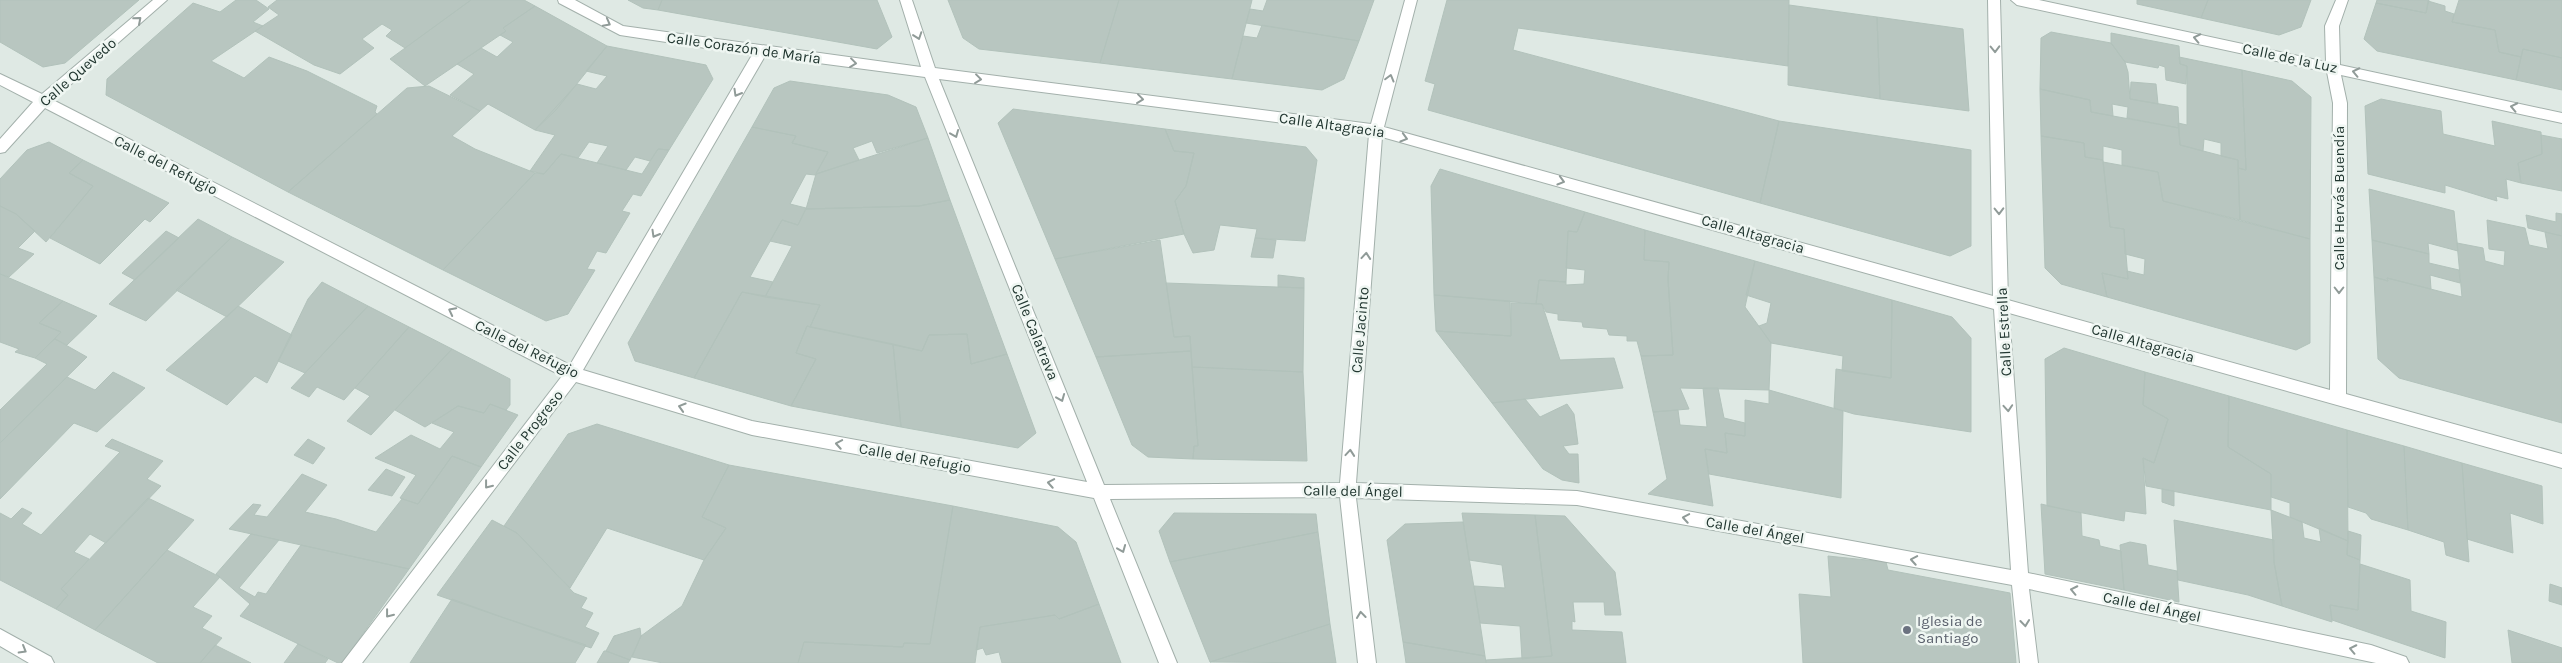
<svg xmlns="http://www.w3.org/2000/svg" width="2562" height="663" viewBox="0 0 2562 663" font-family="Karla,sans-serif">
	<style>
		.building { fill: #b8c6c0; stroke: #b2c2bb }
		.lines { fill: none; stroke-linecap: round; stroke-linejoin: round }
		.minor-casing { stroke: #a3b0ab; stroke-width: 2 }
		.minor { fill: #fff; fill-rule: evenodd }
		.oneway { stroke: #909b98 }
		.worship-dot { fill: #6b7280; stroke: #eff6f2; stroke-width: 2 }
		.labels { text-anchor: middle; stroke-width: 5; stroke-linejoin: round; paint-order: stroke }
		.street-label { font-size: 15px; fill: #223731; stroke: #eff6f2 }
		.worship-label { font-size: 15px; fill: #5b616d; stroke: #eff6f2; text-anchor: start }
	</style>
	<rect width="100%" height="100%" fill="#dfe9e4"/>
	<path class="building" d="M0 0H139L65 63 43 67 0 42Z
		M236 0H256L269 9 253 22 263 26 211 61 244 78 269 57 307 71 377 106 375 112 377 114 288 192 106 95 107 79 193 3 220 12Z
		M277 0H471L405 48 386 36 392 30 382 24 362 39 374 48 340 74 314 65 255 31 279 15 268 7Z
		M471 0H524L535 6 503 28 506 31 425 86 390 59Z
		M628 0H662L658 10 643 8Z
		M662 0H877L892 37 877 49 658 10Z
		M948 0H1119L1100 63 979 49 963 38Z
		M1119 0H1252L1232 79 1100 63Z
		M1267 0H1374L1359 41 1246 23 1250 9 1263 11Z
		M1447 0H1789L1788 66 1518 28 1513 50 1779 121 1760 203 1428 110 1435 84 1425 81Z
		M2137 0H2208L2201 18 2137 4Z
		M2208 0H2311L2301 27 2279 35 2201 18Z
		M2377 0H2429L2426 13 2376 3Z
		M2459 0H2562V58L2523 49 2521 57 2499 52 2495 30 2452 22Z
		M2428 1 2445 6V11L2454 14 2452 22 2495 30 2499 52 2521 57 2516 80 2377 51 2364 39 2376 3 2426 13Z
		M1789 5 1877 17 1880 99 1788 85Z
		M535 6 607 46 556 110 535 130 488 104 480 111 450 95 474 74 457 64 481 48 497 57 513 42 500 35 506 31 503 28Z
		M1877 17 1963 29 1969 111 1880 99Z
		M1262 25 1359 41 1344 79 1322 90 1232 79 1243 36 1257 38Z
		M2051 32 2111 43 2125 62 2128 72 2130 99 2178 107 2179 128 2127 118 2128 107 2112 104 2113 116 2091 112 2090 100 2040 89 2041 38Z
		M2111 33 2179 46 2180 64 2187 66 2186 84 2166 80 2165 67 2159 65 2158 68 2125 62 2111 43Z
		M607 46 706 65 713 79 669 150 658 149 650 161 635 157 626 170 597 163 608 146 589 142 578 158 561 154 544 174 530 171 555 135 535 130 577 84 596 89 607 76 586 71Z
		M2523 49 2562 58V90L2516 80Z
		M2179 57 2242 70 2246 170 2238 168V160L2221 156V143L2204 139 2203 151 2180 145 2178 123 2187 125V66L2180 64Z
		M2242 70 2292 81 2311 97 2310 239 2240 220 2238 168 2246 170Z
		M790 81 888 95 916 107 928 138 877 153 872 141 853 148 859 160 816 174 828 152 792 143 796 136 752 127 774 88Z
		M2131 82 2156 84 2158 104 2130 99Z
		M429 86 480 111 452 136 475 149 535 173 443 270 288 192 407 88Z
		M2040 89 2090 100 2091 112 2179 128 2180 145 2238 160 2240 220 2163 201 2158 172 2122 165V150L2103 146V160L2085 157 2084 143 2041 136Z
		M2381 99 2441 111 2443 134 2495 146 2492 121 2541 132 2542 154 2518 163 2521 183 2506 179 2508 199 2496 196 2497 201 2445 185V193L2368 174 2365 106Z
		M1013 109 1165 129 1174 151 1194 153 1186 186 1175 201 1184 234 1055 259 998 123Z
		M1779 121 1971 150V246L1950 256 1760 203Z
		M752 127 796 136 792 143 828 152 815 175 806 174 790 204 806 208 798 225 782 220 750 277 773 282 765 297 742 292 694 378 635 361 628 343Z
		M1165 129 1306 147 1317 160 1305 241 1255 238 1257 229 1220 225 1214 250 1193 253 1184 234 1175 201 1186 186 1194 153 1174 151Z
		M2541 135 2562 139V191L2521 183 2518 163 2542 154Z
		M2041 136 2084 143 2085 157 2103 160 2110 227 2124 229 2128 279 2102 273 2107 297 2061 284 2045 268Z
		M928 138 950 200 919 206 806 209 816 174Z
		M49 142 83 160 69 173 93 186 46 242 16 214 0 206V179L27 150Z
		M658 149 669 150 641 196 633 194 622 211 630 213 606 253 597 251 587 269 595 270 568 314 546 321 443 270 535 173 544 174 561 154 642 174Z
		M83 160 169 203 150 222 145 219 100 264 50 238 93 186 69 173Z
		M2103 162 2158 172 2163 201 2310 239V343L2296 350 2107 297 2102 273 2128 279 2127 271 2144 275 2145 259 2125 254 2124 229 2110 227Z
		M1440 169 1585 212 1577 232 1568 231 1566 282 1539 280 1536 304 1434 295 1431 186Z
		M2369 189 2454 211 2458 251 2428 243 2429 254 2372 240Z
		M950 200 1007 354 971 364 967 334 929 335 922 351 810 327 820 305 765 297 792 246 770 241 782 220 798 225 806 209 919 206Z
		M0 206 16 214 35 231 18 248 34 254 9 277 0 274Z
		M1585 212 1645 230 1644 260 1669 262 1668 279 1673 355 1641 356 1637 341H1627V336L1609 335 1607 329 1583 327 1582 322 1558 320V314L1546 312 1542 304H1536L1539 280 1566 282V285L1584 284 1585 270 1566 268 1568 231 1577 232Z
		M2556 213 2562 214V236L2528 228 2526 215 2556 222Z
		M198 219 232 237 146 321 109 304Z
		M2487 220 2525 228 2529 245 2548 249 2545 232 2562 236V423L2399 378 2378 359 2374 277 2388 281 2387 278 2462 297 2457 243 2483 248 2485 261 2504 266 2505 251 2489 249Z
		M1645 230 1755 261 1745 307 1771 343 1769 390 1680 388 1689 409 1653 412 1641 356 1673 355 1668 279 1669 262 1644 260Z
		M166 231 179 238 135 280 122 273Z
		M232 237 284 262 227 317 176 290Z
		M1255 238 1276 240 1273 258 1251 257Z
		M1160 240 1174 337 1190 336 1191 351 1096 357 1055 259Z
		M2372 240 2429 254V263L2459 270 2460 283 2430 275 2431 289 2387 278 2388 281 2374 277Z
		M1755 261 1892 300 1891 378 1842 371 1843 356 1771 343 1759 326 1767 323 1771 303 1746 295Z
		M0 274 63 301 39 323 61 332 35 358 15 352 19 349 0 342Z
		M1278 275 1304 278V288L1278 287Z
		M322 282 368 306 305 373 278 361 308 299Z
		M1166 283 1304 288 1303 372 1192 367 1190 336 1174 337Z
		M742 292 820 305 810 327 807 326 796 353 816 359 791 406 694 378Z
		M1434 295 1510 301 1511 336 1436 331Z
		M1892 300 1952 317 1971 338V432L1854 414 1834 408 1836 369 1891 378Z
		M63 301 97 316 67 345 55 339 61 332 39 323Z
		M1511 303 1542 304 1560 360 1614 358 1623 388 1492 403 1436 331 1511 336Z
		M238 306 292 335 267 383 255 376 227 405 166 370Z
		M368 306 409 327 344 400 317 387 309 397 291 388Z
		M807 326 893 344 901 427 791 406 816 359 796 353Z
		M409 327 452 349 371 435 347 421 370 396 355 388Z
		M967 334 971 364 1007 354 1036 433 1018 448 901 427 893 344 922 351 929 335Z
		M55 339 87 357 0 443V410L47 364 35 358Z
		M2064 348 2145 372 2143 405 2168 419 2154 463 2143 458 2146 514 2125 511 2124 521 2047 506 2045 359Z
		M452 349 510 379V405L506 410 490 404 484 413 458 406 425 427 395 410Z
		M1191 351 1198 446H1194L1193 459 1148 457 1132 445 1096 357Z
		M1192 367 1303 372 1307 461 1193 459 1194 446H1198Z
		M113 372 145 388 97 432 74 423 0 499V443L67 377 95 390Z
		M2145 372 2229 396 2228 447 2271 474V510L2146 486 2143 458 2154 463 2168 419 2143 405Z
		M1703 388H1718L1724 418 1745 423V436L1725 433 1727 453 1705 449 1713 506 1648 494 1667 479 1653 412 1678 410 1680 425 1707 427Z
		M1769 390 1843 411 1841 498 1709 474 1705 449 1727 453 1725 433 1745 436V400L1769 404Z
		M2229 396 2347 430 2348 541 2290 517V503L2271 497V474L2228 447Z
		M1525 399 1540 417 1567 404 1574 414 1578 444 1563 446 1569 454H1578L1579 483 1562 480 1543 469 1492 403Z
		M490 404 518 415 481 467 452 456 418 504 400 498 416 475 375 458 411 435 440 449 454 432 432 423 458 406 484 413Z
		M597 424 729 465 702 517 726 528 704 560 607 528 570 588 517 533 504 526 568 434Z
		M2347 430 2404 446 2408 530 2371 519 2366 513 2348 507Z
		M112 439 163 461 147 479 161 486 106 543 90 534 74 552 89 559 61 589 68 595 56 609 0 580V513L11 519 22 508 32 513 22 524 41 535 120 452 105 446Z
		M308 439 325 448 313 464 294 455Z
		M2404 446 2462 463 2469 562 2446 555 2444 542 2408 530Z
		M452 456 481 467 409 569 229 529 253 504 261 505 254 515 267 517 302 474 327 485 305 512 336 519 376 532 402 499 418 504Z
		M2462 463 2542 486 2543 524 2510 513 2513 553 2467 539Z
		M729 465 953 506 930 644 904 643 903 647 804 642 798 663H663L632 657 641 636 682 606 704 560 726 528 702 517Z
		M386 469 405 477 392 496 368 490Z
		M2162 489 2174 491V506L2162 502Z
		M148 498 194 520 95 630 56 609 68 595 61 589Z
		M2041 504 2081 513 2082 536 2099 540 2100 546 2121 551 2124 590 2045 574Z
		M953 506 1058 527 1076 542 1099 604 1059 619 1055 615 980 627 975 663H798L804 642 903 647 904 643 930 644Z
		M2271 510 2302 522 2304 538 2321 542 2319 528 2348 541 2347 555 2360 560 2358 610 2330 605 2332 622 2282 606 2274 562Z
		M1174 513 1316 514 1318 532 1170 562 1159 531Z
		M1462 513 1535 515 1552 656 1522 659 1520 626 1480 623 1474 586 1505 588 1502 565 1469 560Z
		M1535 515 1565 516 1615 572 1621 615H1605L1604 602H1573L1575 622 1572 621V630L1622 632 1626 663H1486V660L1552 656Z
		M492 520 517 533 574 593 587 598 581 608 593 613 585 627 599 633 591 648 437 595Z
		M2174 520 2274 540V562L2282 606 2248 595 2178 580Z
		M1463 522 1480 623 1485 656 1403 642 1387 540 1405 524Z
		M2348 531 2361 535 2360 560 2347 555Z
		M1318 532 1330 624 1210 662 1170 562Z
		M251 534 279 540 239 588 255 597 258 592 266 594 301 545 409 569 342 663H338L240 616 250 604 216 574Z
		M2130 542 2146 545 2148 565 2177 571 2179 602 2124 590 2120 545Z
		M167 550 220 577 193 607 212 616 202 628 222 638 200 663H158L95 630Z
		M1828 556 1886 562 1888 570 2010 593 2016 663H1803L1799 594 1831 597Z
		M2360 564 2410 580 2411 611 2446 622 2445 658 2332 620 2330 605 2358 610Z
		M2550 584 2562 588V605L2549 601Z
		M452 599 502 617 586 645 575 663H410Z
		M1099 604 1121 663H1002L999 652 986 655 983 648 976 650 980 627 1055 615 1059 619Z
		M1330 624 1336 663 1210 662Z
		M640 628 641 636 630 660 606 651 614 636Z
		M2508 630 2562 648V663H2512Z
		M1403 642 1485 656 1486 663H1406Z
		M298 644 328 659 325 663H284Z
		M215 645 251 663H200Z
		M604 651H606L630 660 628 663H597Z"/>
	<g class="lines">
		<g class="minor-casing">
			<path id="minor" d="M153 0H167L53 100 570 365 752 55 620 35 559 3 558 0H575L623 26 921 67 900 0H912L935 68 1371 124 1405 0H1417L1384 127 1993 296 1988 0H2000L2008 300 2330 390 2333 103 2327 72 2017 5 2011 0H2039L2326 62 2325 26 2336 0H2348L2339 26 2340 65 2562 113V123L2341 75 2347 103 2346 394 2562 454V468L2009 313 2028 573 2371 645 2406 657 2409 663H2376L2029 589 2038 663H2020L2012 585 1577 505 1356 498 1376 663H1358L1340 497 1110 499 1177 663H1159L1094 498 752 435 576 382 362 663H342L562 376 45 108 5 152 0 153V139L33 102 0 85V74L42 94ZM765 56 925 77 1087 482 752 421 583 370ZM939 79 1369 134 1340 483 1104 485ZM1382 137 1994 309 2011 570 1577 491 1356 483Z
				M0 629 51 657 54 663H29L0 646Z"/>
		</g>
		<use href="#minor" class="minor"/>
	</g>
	<defs><path id="oneway-chevron" d="M-2-3.5L2.5 0L-2 3.5" fill="none" stroke-width="1.6" stroke-linecap="round" stroke-linejoin="round" transform="scale(1.25)"/></defs>
	<g class="oneway">
		<use href="#oneway-chevron" transform="translate(138 20) rotate(-41)"/>
		<use href="#oneway-chevron" transform="translate(607 23) rotate(28)"/>
		<use href="#oneway-chevron" transform="translate(918 36) rotate(71)"/>
		<use href="#oneway-chevron" transform="translate(2197 38) rotate(-168)"/>
		<use href="#oneway-chevron" transform="translate(1995 49) rotate(89)"/>
		<use href="#oneway-chevron" transform="translate(853 63) rotate(7)"/>
		<use href="#oneway-chevron" transform="translate(2356 72) rotate(-168)"/>
		<use href="#oneway-chevron" transform="translate(1390 78) rotate(-75)"/>
		<use href="#oneway-chevron" transform="translate(978 79) rotate(7)"/>
		<use href="#oneway-chevron" transform="translate(737 93) rotate(120)"/>
		<use href="#oneway-chevron" transform="translate(1140 99) rotate(7)"/>
		<use href="#oneway-chevron" transform="translate(2514 107) rotate(-168)"/>
		<use href="#oneway-chevron" transform="translate(955 134) rotate(68)"/>
		<use href="#oneway-chevron" transform="translate(1404 138) rotate(16)"/>
		<use href="#oneway-chevron" transform="translate(1561 181) rotate(16)"/>
		<use href="#oneway-chevron" transform="translate(1999 211) rotate(89)"/>
		<use href="#oneway-chevron" transform="translate(655 234) rotate(120)"/>
		<use href="#oneway-chevron" transform="translate(1366 256) rotate(-85)"/>
		<use href="#oneway-chevron" transform="translate(2339 290) rotate(90)"/>
		<use href="#oneway-chevron" transform="translate(452 311) rotate(-153)"/>
		<use href="#oneway-chevron" transform="translate(1061 398) rotate(68)"/>
		<use href="#oneway-chevron" transform="translate(682 407) rotate(-163)"/>
		<use href="#oneway-chevron" transform="translate(2008 408) rotate(86)"/>
		<use href="#oneway-chevron" transform="translate(839 444) rotate(-170)"/>
		<use href="#oneway-chevron" transform="translate(1350 453) rotate(-85)"/>
		<use href="#oneway-chevron" transform="translate(1051 483) rotate(-170)"/>
		<use href="#oneway-chevron" transform="translate(488 485) rotate(128)"/>
		<use href="#oneway-chevron" transform="translate(1686 518) rotate(-170)"/>
		<use href="#oneway-chevron" transform="translate(1122 549) rotate(68)"/>
		<use href="#oneway-chevron" transform="translate(1914 560) rotate(-170)"/>
		<use href="#oneway-chevron" transform="translate(2074 590) rotate(-168)"/>
		<use href="#oneway-chevron" transform="translate(389 614) rotate(128)"/>
		<use href="#oneway-chevron" transform="translate(1361 615) rotate(-96)"/>
		<use href="#oneway-chevron" transform="translate(2025 623) rotate(84)"/>
		<use href="#oneway-chevron" transform="translate(2353 649) rotate(-168)"/>
		<use href="#oneway-chevron" transform="translate(23 650) rotate(30)"/>
	</g>
	<circle class="worship-dot" cx="1907" cy="630" r="5"/>
	<g class="labels">
		<g class="street-label">
			<text transform="translate(744 48) rotate(8)" y="5">Calle Corazón de María</text>
			<text transform="translate(2290 58) rotate(12)" y="5">Calle de la Luz</text>
			<text transform="translate(78 72) rotate(-41)" y="5">Calle Quevedo</text>
			<text transform="translate(1332 125) rotate(8)" y="5">Calle Altagracia</text>
			<text transform="translate(166 165) rotate(27)" y="5">Calle del Refugio</text>
			<text transform="translate(2339 198) rotate(-90)" y="5">Calle Hervás Buendía</text>
			<text transform="translate(1753 234) rotate(16)" y="5">Calle Altagracia</text>
			<text transform="translate(1360 330) rotate(-85)" y="5">Calle Jacinto</text>
			<text transform="translate(1035 332) rotate(68)" y="5">Calle Calatrava</text>
			<text transform="translate(2004 332) rotate(-93)" y="5">Calle Estrella</text>
			<text transform="translate(2143 343) rotate(16)" y="5">Calle Altagracia</text>
			<text transform="translate(527 349) rotate(26)" y="5">Calle del Refugio</text>
			<text transform="translate(530 430) rotate(-52)" y="5">Calle Progreso</text>
			<text transform="translate(915 458) rotate(10)" y="5">Calle del Refugio</text>
			<text transform="translate(1353 491) rotate(1)" y="5">Calle del Ángel</text>
			<text transform="translate(1755 530) rotate(10)" y="5">Calle del Ángel</text>
			<text transform="translate(2152 607) rotate(12)" y="5">Calle del Ángel</text>
		</g>
		<g class="worship-label">
			<text x="1917" y="626">Iglesia de<tspan x="1917" dy="17">Santiago</tspan></text>
		</g>
	</g>
</svg>
